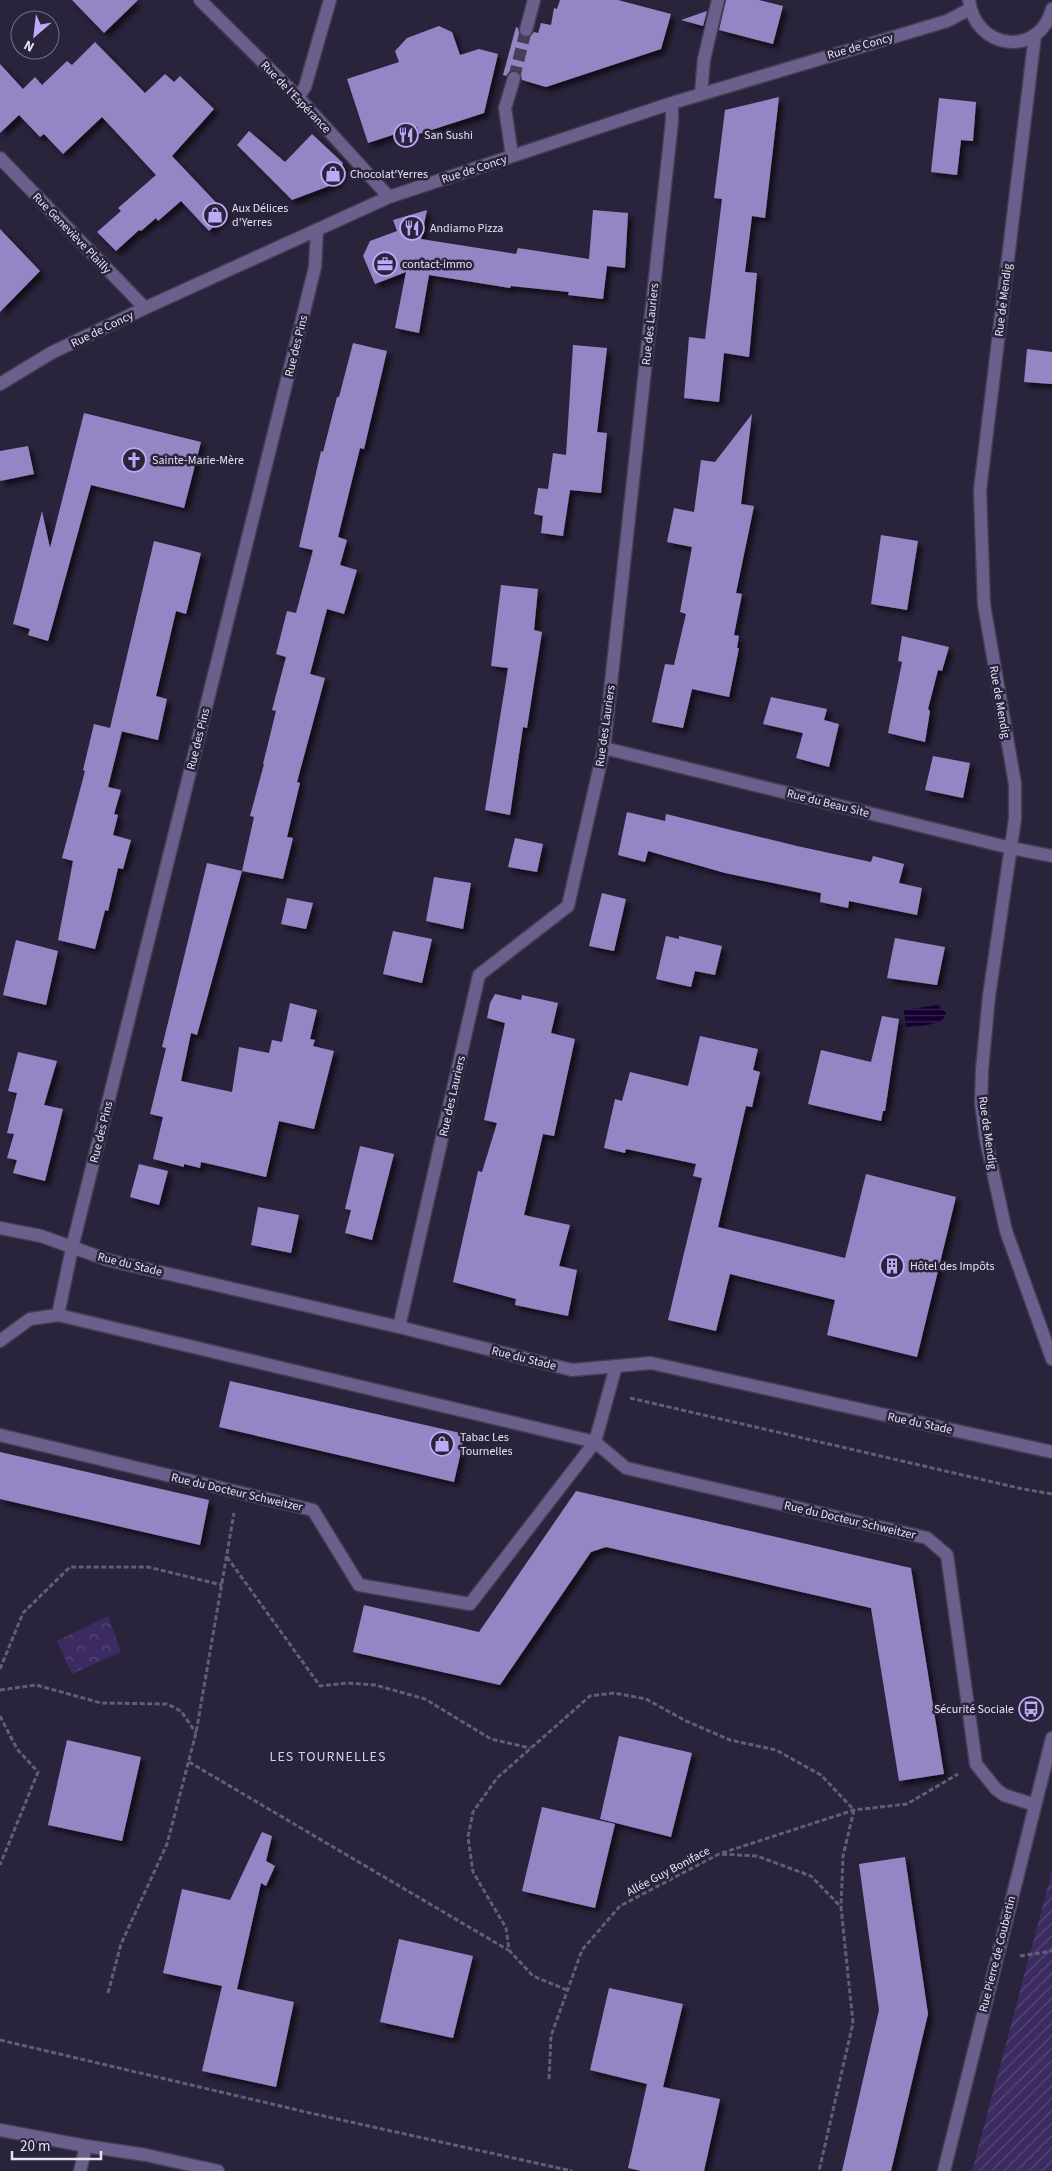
<svg xmlns="http://www.w3.org/2000/svg" width="1052" height="2171" viewBox="0 0 1052 2171" font-family="'Source Sans 3',sans-serif">
	<style>
		.park { fill: url(#park-crowns) }
		.garden { fill: url(#garden-furrows) }
		.water { fill: url(#water-rules) }
		.building { fill: #9585c5; filter: url(#shadow) }
		.lines { fill: none; stroke-linecap: round; stroke-linejoin: round }
		.minor-tunnel { stroke: #454056; stroke-width: 12; stroke-dasharray: 12 6; stroke-linecap: butt }
		.minor-casing { stroke: #433e55; stroke-width: 15 }
		.path { stroke: #635e74; stroke-width: 3; stroke-dasharray: 5 2.5; stroke-linecap: butt }
		.minor { stroke: #6b608c; stroke-width: 12 }
		.labels { text-anchor: middle; stroke-width: 5; stroke-linejoin: round; paint-order: stroke }
		.street-label { font-size: 12px; fill: #e5e2f2; stroke: #29233b }
		.poi-label { font-size: 12px; fill: #e5e2f2; stroke: #29233b; text-anchor: start }
		.neighbourhood-label { font-size: 14px; letter-spacing: 1px; fill: #d6cff0; stroke: #29233b }
	</style>
	<defs>
		<pattern id="park-crowns" width="20" height="18" patternUnits="userSpaceOnUse" patternTransform="scale(1.25)"><rect width="20" height="18" fill="#3c2b60"/><path d="M2 6a3 3 0 1 1 6 0M12 15a3 3 0 1 1 6 0" fill="none" stroke="#584977"/></pattern>
		<pattern id="garden-furrows" width="10" height="10" patternUnits="userSpaceOnUse" patternTransform="scale(1.25)"><rect width="10" height="10" fill="#3c2b60"/><path d="M-1 1l2-2M0 10L10 0M9 11l2-2" fill="none" stroke="#584977"/></pattern>
		<pattern id="water-rules" width="6" height="5" patternUnits="userSpaceOnUse" patternTransform="scale(1.25)"><rect width="6" height="5" fill="#160033"/><path d="M0 2.5h6" fill="none" stroke="#382551"/></pattern>
		<filter id="shadow"><feDropShadow dx="4.5" dy="4.5" stdDeviation="2.5" flood-color="#0009"/></filter>
	</defs>
	<rect width="100%" height="100%" fill="#29233b"/>
	<path class="park" d="M108 1616 121 1652 72 1674 57 1641Z"/>
	<path class="garden" d="M1052 1871V2171H972Z"/>
	<path class="water" d="M938 1005 946 1013C944 1027 919 1025 906 1027L904 1010Z"/>
	<path class="building" d="M72 0H138L104 33Z
		M560 0H618L671 14 661 49 546 87 522 80 520 73 516 70 509 72 506 76 503 75 516 27 518 28 521 36 528 38 534 32 538 33 541 23 551 25 554 8 557 9Z
		M726 0H759L783 6 773 44 719 30Z
		M707 11 703 26 681 20Z
		M439 26 452 32 460 55 479 49 498 54 484 113 419 134 417 127 368 143 347 79 399 62 395 51 407 38Z
		M95 42 145 93 165 74 174 82 180 76 214 109 172 156 227 214 209 231 181 201 158 221 156 218 141 231 139 230 116 251 97 232 121 211 118 208 156 175 102 117 63 154 44 134 40 137 19 115 0 133V64L23 89 35 77 42 85 67 61 72 65Z
		M779 97 765 218 752 216 745 272 757 273 749 357 724 353 719 402 684 398 689 337 705 339 722 199 714 198 725 110Z
		M939 98 976 102 973 141 961 140 957 175 931 172Z
		M249 131 285 162 312 134 343 163 337 183 292 200 237 145Z
		M427 210 421 239 516 254 518 248 589 259 593 210 628 213 625 268 607 266 603 299 568 295 569 292 511 286 510 288 429 275 419 333 395 328 406 272 375 284 363 256 370 241 397 231 393 220Z
		M0 229 40 271 0 312Z
		M353 343 387 351 364 449 360 448 338 537 347 540 340 565 357 570 344 614 327 609 310 674 325 678 297 782 300 783 287 837 293 838 283 879 242 871 254 817 250 816 264 764H263L276 711 272 710 286 657 276 654 287 611 296 613 313 550 299 547 321 451 323 452 337 397H339Z
		M573 345 607 348 597 432 607 433 601 493 570 490 563 536 541 533 543 516 534 514 538 488 548 489 553 453 566 455Z
		M1027 349 1052 352V384L1024 382Z
		M84 413 201 442 184 508 91 485 48 641 28 635 30 629 13 624 42 511 50 548Z
		M752 414 741 504 754 506 736 593 742 594 734 635 739 636 737 648H739L729 697 692 689 683 728 652 722 665 664 674 665 686 614 680 612 692 547 667 542 674 508 694 512 701 460 715 462Z
		M28 446 34 474 0 481V451Z
		M881 535 918 541 907 610 871 604Z
		M154 541 201 553 186 614 176 611 156 696 167 699 158 740 112 729 122 731 108 787 121 790 114 814 118 815 113 835 131 840 123 869 118 868 108 911 105 910 95 949 58 940 73 861 62 858 85 771 83 770 94 724 110 728Z
		M501 585 538 589 534 630 542 632 527 728 523 727 510 815 485 810 508 668 491 666Z
		M902 636 949 647 942 671 938 670 928 709 930 711 925 742 888 733 902 662 898 661Z
		M771 697 827 709 824 720 839 724 829 767 796 758 803 733 763 724Z
		M933 756 970 763 963 798 925 790Z
		M627 812 665 821 666 814 797 846 871 862 873 856 904 864 899 883 922 888 917 915 849 901 848 908 820 902 821 893 725 873 648 851 645 862 618 855Z
		M515 838 543 844 537 872 508 867Z
		M207 863 242 871 197 1035 191 1033 181 1081 232 1092 239 1047 269 1053 272 1040 282 1042 290 1003 317 1010 310 1039 315 1040 313 1046 334 1051 314 1129 279 1121 266 1177 201 1162 200 1168 184 1164V1167L153 1159 163 1117 150 1114 166 1048 162 1047Z
		M434 877 471 883 463 929 426 921Z
		M602 893 626 899 614 951 589 946Z
		M287 898 313 903 306 929 281 924Z
		M393 931 432 939 422 983 383 974Z
		M666 936 679 939V936L722 946 715 975 695 971 691 987 656 979Z
		M895 938 945 947 937 985 887 978Z
		M16 940 58 951 46 1005 3 995Z
		M495 994 521 1000 522 995 558 1003 551 1033 575 1039 554 1136 543 1134 524 1215 570 1225 559 1266 577 1270 568 1316 515 1305 516 1299 453 1282 478 1171 482 1172 497 1123 484 1120 505 1023 487 1018 490 1003Z
		M882 1016 899 1019 885 1111H883L881 1121 808 1104 821 1050 871 1062Z
		M700 1036 758 1049 753 1070 760 1072 752 1107 746 1106 718 1227 845 1258 866 1174 956 1197 917 1357 827 1335 835 1300 730 1274 716 1331 668 1320 702 1178 693 1176 696 1164 626 1149 625 1153 604 1148 615 1099 622 1101 630 1072 688 1086Z
		M18 1052 57 1061 44 1105 63 1109 45 1181 13 1173 17 1160 7 1158 14 1134 7 1133 17 1093 8 1091Z
		M360 1146 394 1154 372 1240 345 1233 351 1210 345 1209Z
		M139 1164 168 1171 159 1205 130 1197Z
		M258 1207 299 1215 291 1253 251 1245Z
		M230 1381 465 1434 454 1482 219 1427Z
		M0 1452 209 1500 200 1545 0 1499Z
		M576 1491 911 1568 944 1774 899 1781 871 1608 606 1547 591 1552 500 1685 353 1652 364 1605 479 1632Z
		M619 1736 692 1753 671 1837 600 1819Z
		M67 1740 141 1757 122 1841 48 1825Z
		M542 1807 615 1824 595 1908 522 1891Z
		M262 1832 272 1836 266 1861 275 1866 266 1886 261 1883 237 1989 294 2002 276 2087 202 2071 222 1986 163 1973 182 1889 230 1900Z
		M905 1857 928 2014 891 2171H842L879 2010 859 1864Z
		M399 1939 473 1956 453 2038 380 2022Z
		M609 1988 683 2004 663 2087 720 2099 704 2171H641L628 2168 647 2084 590 2070Z"/>
	<g class="lines">
		<path class="minor-tunnel" d="M514 78 526 30"/>
		<g class="minor-casing">
			<path id="minor" d="M200 0 298 97 389 197
				M969 0C975 50 1039 58 1052 9
				M526 30 534 0
				M1035 35 980 490 984 605 1015 784V819L989 996 982 1070 981 1103 986 1140 1006 1231 1052 1359
				M701 94 704 59 718 0
				M298 97 305 87 330 0
				M512 156 505 108 514 78
				M0 158 145 308
				M317 230 315 267 72 1248 58 1315 595 1442 616 1366
				M0 384 51 353 145 308 389 197 672 103 947 21 970 9
				M604 748 1011 848 1052 856
				M0 1228 41 1236 108 1260 399 1327 572 1370 651 1363 1052 1452
				M399 1327 479 975 568 906 604 748 672 121V103
				M0 1341 30 1319 58 1315
				M0 1435 313 1510 359 1585 470 1604 595 1442 626 1468 927 1538 947 1555 976 1764 996 1789 1004 1795 1035 1805
				M0 2130 86 2146 146 2155 218 2171
				M80 2171 86 2146
				M944 2171 1052 1738"/>
		</g>
		<path class="path" d="M630 1398 1023 1489 1052 1494
			M227 1557 320 1686 347 1683 375 1685 425 1699 491 1739 530 1748
			M0 1669 23 1613 70 1567H148L222 1585
			M0 1690 36 1685 101 1703 167 1704 181 1711 196 1733
			M0 1716 17 1749 38 1772 0 1865
			M189 1762 508 1950
			M722 1853 854 1810 907 1804 958 1774
			M1020 1956 1052 1951
			M567 1990 533 1976 509 1950 506 1928 473 1872 468 1837 473 1812 497 1778 590 1696 614 1693 646 1699 686 1721 730 1740 776 1750 821 1775 854 1810 843 1856 841 1907
			M108 1993 121 1944 167 1844 196 1733 234 1513
			M0 2040 310 2113 572 2171
			M549 2079 551 2036 582 1950 620 1906 719 1854 757 1856 811 1876 841 1907 853 2023 819 2171"/>
		<use href="#minor" class="minor"/>
	</g>
	<defs>
		<g id="restaurant-ring" transform="scale(1.25)"><circle r="9.5" fill="#29233b" stroke="#bda9f5" stroke-width="1.5"/><path d="M-5-6h1v4h1v-4h1v4h1v-4h1v5L-1.5 .5V6h-2V.5L-5-1ZM5-6V6H3V1.5H1.5Q1.5-4 5-6Z" fill="#bda9f5"/></g>
		<g id="shop-ring" transform="scale(1.25)"><circle r="9.5" fill="#29233b" stroke="#bda9f5" stroke-width="1.5"/><path d="M-5-2.5h2.3a2.7 3.5 0 0 1 5.4 0H5L5.5 6h-11ZM-1.5-2.5h3a1.5 2.3 0 0 0-3 0Z" fill="#bda9f5"/></g>
		<g id="office-ring" transform="scale(1.25)"><circle r="9.5" fill="#29233b" stroke="#bda9f5" stroke-width="1.5"/><path d="M-6-3h4V-5.5h4V-3h4V5H-6ZM-1-4.5V-3h2v-1.5ZM-6 0V1H6V0Z" fill="#bda9f5"/></g>
		<g id="church-ring" transform="scale(1.25)"><circle r="9.5" fill="#29233b" stroke="#bda9f5" stroke-width="1.5"/><path d="M-1.2-6h2.4v3.5h3.3v2.4h-3.3V6h-2.4V-.1h-3.3v-2.4h3.3Z" fill="#bda9f5"/></g>
		<g id="building-ring" transform="scale(1.25)"><circle r="9.5" fill="#29233b" stroke="#bda9f5" stroke-width="1.5"/><path d="M-4-6H4V6H1V3H-1V6H-4ZM-2.5-4.3h1.7v1.8h-1.7ZM.8-4.3h1.7v1.8H.8ZM-2.5-1h1.7V.8h-1.7ZM.8-1h1.7V.8H.8Z" fill="#bda9f5"/></g>
		<g id="bus-ring" transform="scale(1.25)"><circle r="9.5" fill="#29233b" stroke="#bda9f5" stroke-width="1.5"/><path d="M-5-6H5V4H4V6H2V4H-2V6H-4V4H-5ZM-3.5-4V0h7V-4ZM-3.5 1.2v1.5H-2V1.2ZM2 1.2v1.5H3.5V1.2Z" fill="#bda9f5"/></g>
	</defs>
	<g fill-rule="evenodd">
		<use href="#restaurant-ring" x="406" y="135"/>
		<use href="#shop-ring" x="333" y="174"/>
		<use href="#shop-ring" x="215" y="215"/>
		<use href="#restaurant-ring" x="412" y="228"/>
		<use href="#office-ring" x="385" y="264"/>
		<use href="#church-ring" x="134" y="460"/>
		<use href="#building-ring" x="892" y="1266"/>
		<use href="#shop-ring" x="442" y="1444"/>
		<use href="#bus-ring" x="1031" y="1709"/>
	</g>
	<g class="labels">
		<g class="street-label">
			<text transform="translate(860 46) rotate(-16)" y="4">Rue de Concy</text>
			<text transform="translate(296 97) rotate(46)" y="4">Rue de l'Espérance</text>
			<text transform="translate(474 169) rotate(-18)" y="4">Rue de Concy</text>
			<text transform="translate(72 233) rotate(46)" y="4">Rue Geneviève Plailly</text>
			<text transform="translate(1003 300) rotate(-83)" y="4">Rue de Mendig</text>
			<text transform="translate(650 324) rotate(-84)" y="4">Rue des Lauriers</text>
			<text transform="translate(102 329) rotate(-26)" y="4">Rue de Concy</text>
			<text transform="translate(296 346) rotate(-76)" y="4">Rue des Pins</text>
			<text transform="translate(1000 702) rotate(80)" y="4">Rue de Mendig</text>
			<text transform="translate(605 726) rotate(-82)" y="4">Rue des Lauriers</text>
			<text transform="translate(198 739) rotate(-76)" y="4">Rue des Pins</text>
			<text transform="translate(828 803) rotate(14)" y="4">Rue du Beau Site</text>
			<text transform="translate(452 1096) rotate(-77)" y="4">Rue des Lauriers</text>
			<text transform="translate(101 1132) rotate(-76)" y="4">Rue des Pins</text>
			<text transform="translate(988 1133) rotate(82)" y="4">Rue de Mendig</text>
			<text transform="translate(130 1264) rotate(14)" y="4">Rue du Stade</text>
			<text transform="translate(524 1358) rotate(14)" y="4">Rue du Stade</text>
			<text transform="translate(920 1423) rotate(12)" y="4">Rue du Stade</text>
			<text transform="translate(237 1492) rotate(13)" y="4">Rue du Docteur Schweitzer</text>
			<text transform="translate(850 1520) rotate(13)" y="4">Rue du Docteur Schweitzer</text>
			<text transform="translate(668 1871) rotate(-28)" y="4">Allée Guy Boniface</text>
			<text transform="translate(997 1954) rotate(-76)" y="4">Rue Pierre de Coubertin</text>
		</g>
		<g class="poi-label">
			<text x="424" y="139">San Sushi</text>
			<text x="350" y="178">Chocolat'Yerres</text>
			<text x="232" y="212">Aux Délices<tspan x="232" dy="14">d'Yerres</tspan></text>
			<text x="430" y="232">Andiamo Pizza</text>
			<text x="402" y="268">contact-immo</text>
			<text x="152" y="464">Sainte-Marie-Mère</text>
			<text x="910" y="1270">Hôtel des Impôts</text>
			<text x="460" y="1441">Tabac Les<tspan x="460" dy="14">Tournelles</tspan></text>
			<text x="1014" y="1713" text-anchor="end">Sécurité Sociale</text>
		</g>
		<g class="neighbourhood-label">
			<text x="328" y="1761">LES TOURNELLES</text>
		</g>
	</g>
	<g transform="translate(35 35) rotate(208)"><circle r="24" fill="#29233b" stroke="#746f84"/>
	<path d="M0-4L9 19L0 12L-9 19Z" fill="#bda9f5"/>
	<text y="-8" font-size="14" font-weight="bold" text-anchor="middle" fill="#e5e2f2">N</text>
	</g>
	<path d="M12 2151v8h89v-8" fill="none" stroke="#e5e2f2" stroke-width="2.5"/>
	<text x="20" y="2151" font-size="15" fill="#e5e2f2" stroke="#29233b" stroke-width="4" paint-order="stroke">20 m</text>
</svg>
